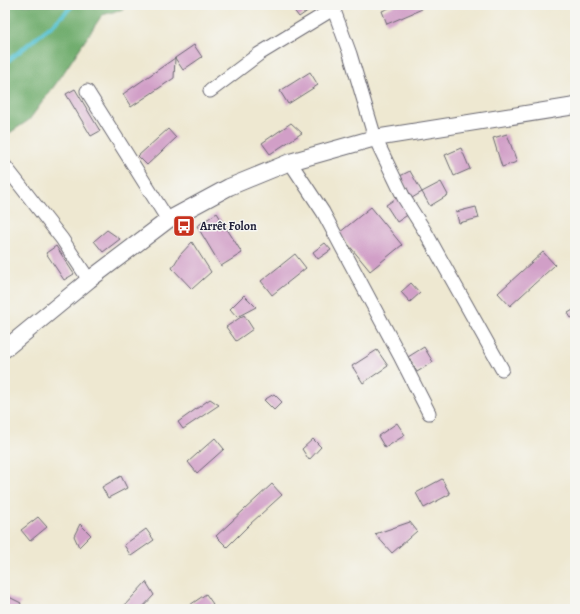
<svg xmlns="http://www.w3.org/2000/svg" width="580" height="614" viewBox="0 0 580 614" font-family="Alegreya,serif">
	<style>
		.forest { fill: #71ad6e; stroke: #4a6854 }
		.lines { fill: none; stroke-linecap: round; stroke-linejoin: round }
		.stream { stroke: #58c3d2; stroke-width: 4.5 }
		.building { fill: #d19fc7 }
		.minor-casing { stroke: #696770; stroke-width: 15 }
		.tertiary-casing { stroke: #696770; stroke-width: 18 }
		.minor { stroke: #fff; stroke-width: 13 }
		.tertiary { stroke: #fff; stroke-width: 16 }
		.labels { text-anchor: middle; stroke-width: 3; stroke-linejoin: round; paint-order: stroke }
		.poi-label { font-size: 12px; font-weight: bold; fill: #22223b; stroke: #f6f6f2; text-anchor: start }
	</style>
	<rect width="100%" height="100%" fill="#f6f6f2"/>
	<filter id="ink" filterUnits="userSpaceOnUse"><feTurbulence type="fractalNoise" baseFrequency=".025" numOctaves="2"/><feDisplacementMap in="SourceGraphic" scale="8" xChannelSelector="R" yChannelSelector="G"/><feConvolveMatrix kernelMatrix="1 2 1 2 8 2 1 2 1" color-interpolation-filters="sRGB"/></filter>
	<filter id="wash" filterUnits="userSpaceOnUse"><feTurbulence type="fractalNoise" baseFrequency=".012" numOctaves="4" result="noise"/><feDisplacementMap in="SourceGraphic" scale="16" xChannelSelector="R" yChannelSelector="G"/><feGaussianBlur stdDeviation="0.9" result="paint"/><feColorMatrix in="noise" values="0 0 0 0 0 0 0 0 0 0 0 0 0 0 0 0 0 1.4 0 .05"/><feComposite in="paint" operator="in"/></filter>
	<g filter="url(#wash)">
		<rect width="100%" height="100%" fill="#eee8d1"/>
		<path class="forest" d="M5 5H129L121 10 102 15 60 78 29 120 5 136Z"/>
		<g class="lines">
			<path class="stream" d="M5 63 55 23 73 5"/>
		</g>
		<g id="blocks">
			<path class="building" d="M290 5H316L299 17Z
				M396 5H420L422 9 387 24 382 11Z
				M194 45 202 57 183 70 175 58 174 78 131 107 123 94 175 58Z
				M310 72 318 85 288 104 280 91Z
				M75 89 100 131 91 136 66 94Z
				M291 123 302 133 270 154 262 143Z
				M168 129 176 138 147 165 138 156Z
				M507 134 517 162 502 167 493 138Z
				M461 148 470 169 454 176 445 155Z
				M410 171 422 192 441 182 448 195 430 206 422 192 412 198 400 176Z
				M398 197 409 214 397 222 386 205Z
				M371 207 402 245 370 271 339 233Z
				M476 207 479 218 459 223 456 212Z
				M217 213 242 253 221 266 197 226Z
				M107 230 120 239 103 252 94 241Z
				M192 242 211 272 192 289 172 268 180 255Z
				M325 243 331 250 318 259 313 252Z
				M56 246 74 274 64 280 46 253Z
				M543 252 555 265 510 306 498 293Z
				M295 254 306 268 272 295 261 281Z
				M411 283 420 293 410 302 401 292Z
				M244 295 256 307 237 317 230 309Z
				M575 309V316L571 318 568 313Z
				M244 315 253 329 236 341 226 327Z
				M424 347 433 362 417 372 408 357Z
				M377 350 388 366 363 383 352 366Z
				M274 394 282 402 274 410 264 400Z
				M210 399 219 405 183 429 178 422Z
				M397 423 405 435 385 448 378 436Z
				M215 438 224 449 197 473 188 462Z
				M313 439 321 447 309 460 302 449Z
				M121 476 127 488 108 498 102 487Z
				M442 479 450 494 424 508 416 493Z
				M272 484 282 495 250 524 227 547 216 536Z
				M38 517 47 527 30 541 21 530Z
				M410 522 417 531 392 553 375 534Z
				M80 524 91 535 79 547 74 536Z
				M146 529 154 540 131 556 124 545Z
				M146 582 154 595 141 609H127L124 606Z
				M206 594 213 604 206 609H184Z
				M5 595 21 603 18 609H5Z"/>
		</g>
	</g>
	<g filter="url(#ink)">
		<use href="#blocks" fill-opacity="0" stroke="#696770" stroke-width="1"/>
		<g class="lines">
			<g class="minor-casing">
				<path id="minor" d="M332 5 350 54 375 138 404 198 426 233 502 369
					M87 91 168 220
					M210 91 259 54 333 9
					M290 162 323 212 400 356 429 413
					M5 166 62 239 89 280"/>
			</g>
			<g class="tertiary-casing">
				<path id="tertiary" d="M5 349 89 280 168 220 229 187 290 162 375 138 575 106"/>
			</g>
			<use href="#minor" class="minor"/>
			<use href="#tertiary" class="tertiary"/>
		</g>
	</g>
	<defs>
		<g id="bus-square" transform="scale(1.15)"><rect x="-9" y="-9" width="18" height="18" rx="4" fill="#c8321e" stroke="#f6f6f2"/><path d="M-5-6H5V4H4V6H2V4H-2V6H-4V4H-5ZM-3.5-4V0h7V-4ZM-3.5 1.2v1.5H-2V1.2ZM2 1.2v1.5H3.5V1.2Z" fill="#fff"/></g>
	</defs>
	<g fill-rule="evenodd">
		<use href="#bus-square" x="184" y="226"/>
	</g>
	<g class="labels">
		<g class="poi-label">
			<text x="200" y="230">Arrêt Folon</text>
		</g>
	</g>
	<rect width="580" height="614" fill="none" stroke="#f6f6f2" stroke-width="20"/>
</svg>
